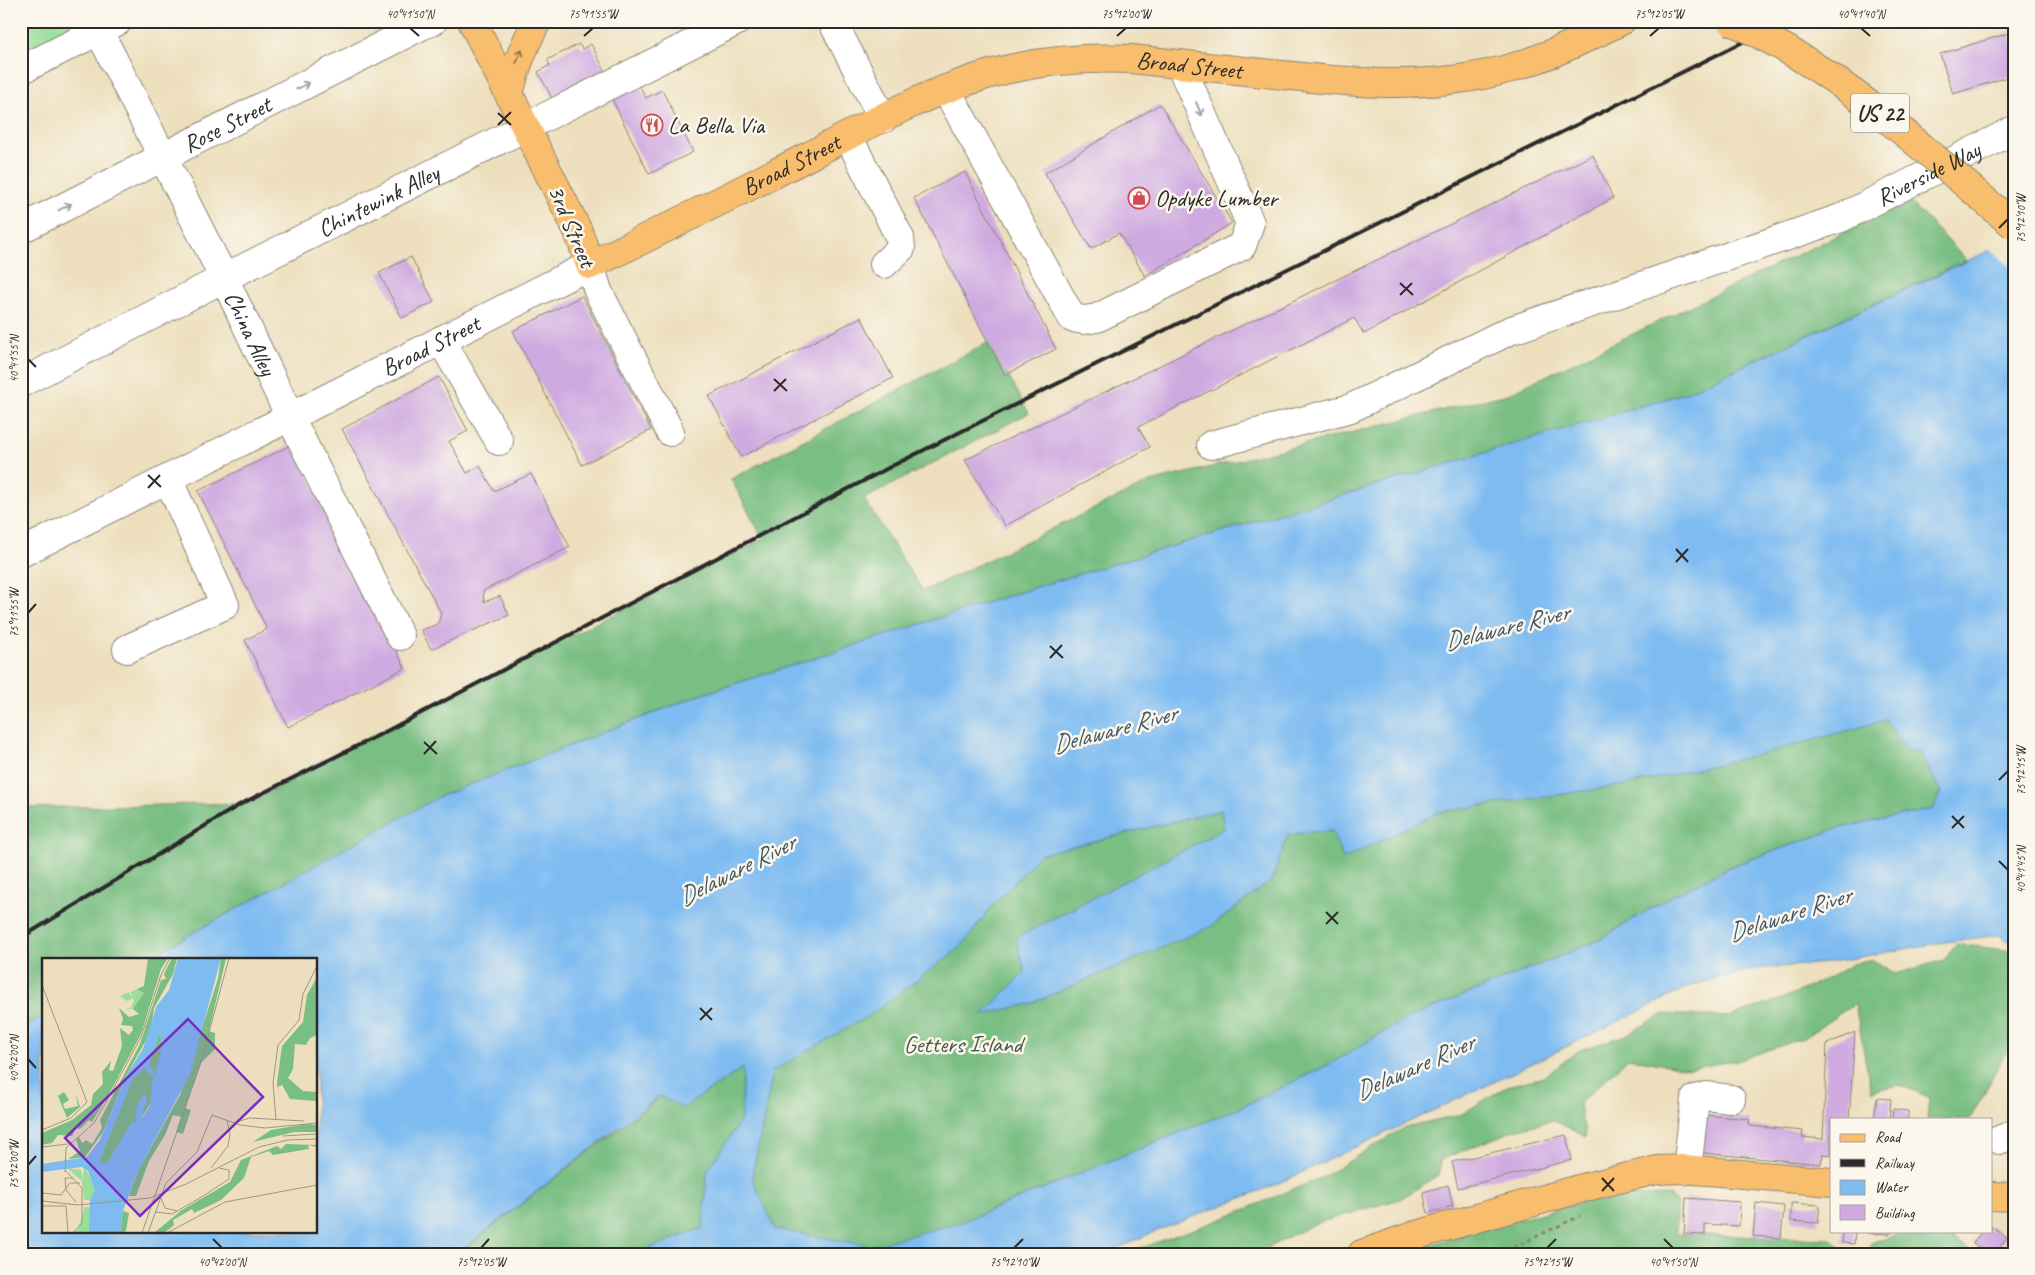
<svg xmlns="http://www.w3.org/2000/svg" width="2035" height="1275" viewBox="0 0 2035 1275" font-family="Caveat,sans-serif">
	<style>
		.green { fill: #97df9a; stroke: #618562 }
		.forest { fill: #79be82; stroke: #527456 }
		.water { fill: #7dbbf1; stroke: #54738e; fill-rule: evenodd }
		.pier { fill: #eddfbd }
		.building { fill: #cfaae1 }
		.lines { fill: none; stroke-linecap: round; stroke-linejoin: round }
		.minor-casing { stroke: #8c8574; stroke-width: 30 }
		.major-casing { stroke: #8c8574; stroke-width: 30 }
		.highway-casing { stroke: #8c8574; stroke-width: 30 }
		.path { stroke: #8c8574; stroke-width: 3; stroke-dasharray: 4 4; stroke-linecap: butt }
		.minor { stroke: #fff; stroke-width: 28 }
		.major { stroke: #f9be6d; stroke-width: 28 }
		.highway { stroke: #f9be6d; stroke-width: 28 }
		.rail { stroke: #2b2b2b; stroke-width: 4 }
		.highway-bridge-casing { stroke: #8c8574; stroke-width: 30; stroke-linecap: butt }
		.highway-bridge { stroke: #f9be6d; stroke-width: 28 }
		.oneway { stroke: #92744c }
		.oneway2 { stroke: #a0a0a0 }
		.ticks { fill: none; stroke: #2b2b2b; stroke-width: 2 }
		.labels { text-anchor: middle; stroke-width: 5; stroke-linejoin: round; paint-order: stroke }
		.shield { fill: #fbf7ec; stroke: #696865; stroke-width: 1 }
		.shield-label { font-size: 22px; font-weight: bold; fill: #2b2b2b }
		.street-label { font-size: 24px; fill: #2b2b2b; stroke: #fbf7ec }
		.poi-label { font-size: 24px; fill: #2b2b2b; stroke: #fbf7ec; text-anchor: start }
		.park-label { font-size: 24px; fill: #465847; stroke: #fbf7ec }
		.water-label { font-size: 25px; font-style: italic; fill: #445666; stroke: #fbf7ec }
		.inset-road { fill: none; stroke: #9f9783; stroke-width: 1 }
		.view { fill: #7b2cbf; fill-opacity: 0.15; stroke: #7b2cbf; stroke-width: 2.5 }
		.inset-edge { fill: none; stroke: #2b2b2b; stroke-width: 2.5 }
		.neatline { fill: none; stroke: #2b2b2b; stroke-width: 2 }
		.ticks-label { font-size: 12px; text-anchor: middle; fill: #2b2b2b }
	</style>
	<rect width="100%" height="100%" fill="#fbf7ec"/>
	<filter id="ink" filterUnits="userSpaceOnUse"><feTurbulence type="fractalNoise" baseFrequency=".02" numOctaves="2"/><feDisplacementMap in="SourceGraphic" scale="10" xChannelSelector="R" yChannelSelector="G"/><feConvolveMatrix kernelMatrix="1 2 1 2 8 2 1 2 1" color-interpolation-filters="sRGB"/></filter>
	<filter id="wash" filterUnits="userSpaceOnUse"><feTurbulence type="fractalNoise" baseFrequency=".0096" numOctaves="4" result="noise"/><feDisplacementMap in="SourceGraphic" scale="20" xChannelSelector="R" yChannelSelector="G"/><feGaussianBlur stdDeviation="1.12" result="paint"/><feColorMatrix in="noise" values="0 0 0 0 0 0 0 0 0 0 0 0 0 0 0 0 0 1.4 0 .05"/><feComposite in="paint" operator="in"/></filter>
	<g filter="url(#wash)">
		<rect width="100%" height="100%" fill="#eddfbd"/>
		<path class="green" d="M21 21H87L21 55Z"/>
		<path class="forest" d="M1909 201 1967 260 1685 393 1036 587 697 696 446 794 147 959H44V1016L21 1028V808L252 803 306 769 763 539 731 479 989 342 1029 413 864 499 923 591 1150 482 1508 394Z
			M1891 681 1920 752 1941 792 1934 809 1839 828 1732 866 1668 898 1597 941 1406 1019 1330 1064 1239 1108 964 1221 919 1254 703 1228 635 1254H457L646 1108 776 992 1041 854 1335 782Z
			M1957 944 2014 951V1049H2008L1970 1119H1927L1929 1097 1899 1085 1871 1091 1855 1003 1806 1037 1742 1059 1689 1069 1628 1058 1579 1104 1586 1137 1553 1120 1512 1131 1440 1160V1174L1400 1199 1314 1224 1255 1254H1124L1222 1219 1325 1176 1405 1127 1462 1114 1507 1086 1543 1077 1580 1050 1626 1035 1664 1014 1729 1017 1784 998 1832 976 1852 964 1873 960 1896 974 1944 960Z
			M1670 1195 1676 1203V1234L1832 1239 1848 1254H1403L1454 1237 1601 1197Z
			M1905 1231C1940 1231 1947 1232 1974 1254H1868L1871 1243Z"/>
		<path class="water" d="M2014 239V944L1998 935 1938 943 1826 963 1755 969 1693 985 1494 1082 1277 1184 1149 1234 1106 1254H635L703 1228 707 1171 741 1120 743 1068 683 1108 659 1096 457 1254H21V1028L44 1015V1231H316V959H146L438 797 697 696 1036 587 1685 393ZM1886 720 1906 750 1920 753 1941 792 1933 809 1839 828 1732 866 1668 898 1597 941 1406 1019 1330 1064 1239 1108 964 1221 871 1246 775 1229 752 1178 773 1071 873 1013 961 947 993 905 1041 854 1221 810 1224 829 1016 938 1025 972 982 1015 1030 1004 1212 926 1272 880 1288 834 1332 831 1343 859 1439 812 1632 784 1758 755Z"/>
		<path class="pier" d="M2014 236V270L1988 248Z"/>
		<g id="blocks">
			<path class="building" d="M2009 33 2014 48V75L1953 94 1940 54Z
				M579 44 582 49 591 44 605 71 552 98 538 72 550 65 547 60Z
				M638 83 646 98 662 90 693 152 649 174 611 97Z
				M1160 104 1232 223 1145 276 1119 233 1091 249 1045 173Z
				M1593 155 1613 198 1364 334 1354 318 1138 427 1150 447 1005 526 965 460Z
				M965 172 1056 349 1005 375 914 198Z
				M411 257 434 302 402 318 379 273Z
				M582 296 651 430 582 465 513 331Z
				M861 317 893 378 741 457 709 396Z
				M439 377 468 431 449 441 467 473 480 466 494 491 531 474 570 547 483 591 484 602 500 596 509 615 431 649 421 630 438 624 441 613 342 429Z
				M293 444 405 668 288 727 245 640 267 629 198 491Z
				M1855 1032 1849 1119H1831V1155L1823 1154 1821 1164 1701 1153 1705 1115 1749 1119 1750 1126 1803 1131 1802 1137 1823 1139 1827 1044Z
				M1877 1098 1891 1099 1889 1119H1874Z
				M1893 1109 1908 1111V1119H1892Z
				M1566 1135 1572 1160 1458 1188 1452 1162Z
				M1448 1185 1453 1206 1428 1213 1423 1192Z
				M1686 1198 1740 1202 1739 1226 1705 1224V1235L1684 1234Z
				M1756 1203 1784 1206 1781 1238 1753 1236Z
				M1791 1203 1820 1205 1818 1223 1791 1221Z
				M1991 1226 2007 1237 1997 1251 2000 1254H1988L1973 1243 1982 1231H1991Z
				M1843 1231H1855L1854 1244 1842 1243Z
				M1867 1231H1890V1234L1867 1233Z"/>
		</g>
	</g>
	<g filter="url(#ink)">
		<use href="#blocks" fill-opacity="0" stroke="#8c8574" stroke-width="1"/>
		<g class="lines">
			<g class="minor-casing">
				<g id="minor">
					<path d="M832 21 883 119"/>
					<path id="s1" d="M99 31 224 278 290 417 400 636"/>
					<path d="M21 70 118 21"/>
					<path d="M946 89 1072 318 1084 320 1097 318 1242 246 1250 223 1180 64"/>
					<path d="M848 136 900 238 901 248 884 264"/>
					<path id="s2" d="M21 229 421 26 433 21"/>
					<path d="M441 340 499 441"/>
					<path id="s3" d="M21 383 224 278 737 21"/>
					<path id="s4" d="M1211 445 1351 408 1509 331 1841 218 2014 130"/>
					<path id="s5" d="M21 553 590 265 598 291 670 432"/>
					<path d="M127 649 225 605 168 479"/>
					<path d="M1999 1140 2014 1134"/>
					<path d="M1687 1170 1695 1099 1706 1096 1731 1099"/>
				</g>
			</g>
			<g class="major-casing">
				<g id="major">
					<path id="s6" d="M472 21 578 231 590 265C662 231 732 195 803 159 858 131 912 99 971 80 1022 62 1077 57 1131 59 1182 64 1232 70 1283 75 1346 82 1408 88 1472 77 1525 68 1573 45 1621 21"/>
					<path d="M1991 1196 2014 1197"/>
					<path d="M1362 1254 1413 1236 1590 1186 1657 1170 1681 1169 1708 1171 1831 1182"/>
				</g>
			</g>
			<g class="highway-casing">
				<path id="highway" d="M509 94C515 67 524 45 537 21"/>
			</g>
			<path class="path" d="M1326 1254 1339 1249
				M1499 1254 1580 1216"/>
			<use href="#minor" class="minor"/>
			<use href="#major" class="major"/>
			<use href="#highway" class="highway"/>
			<path class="rail" d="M21 938 241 804 381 734 892 466 1785 21"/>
			<g class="highway-bridge-casing">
				<path id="highway-bridge" d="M1731 21C1839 68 1925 151 2014 225"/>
			</g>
			<use href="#highway-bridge" class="highway-bridge"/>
		</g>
		<defs><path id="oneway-shaft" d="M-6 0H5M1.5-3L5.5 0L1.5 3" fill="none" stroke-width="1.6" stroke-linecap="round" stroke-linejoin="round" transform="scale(1.25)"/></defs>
		<use class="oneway" href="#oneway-shaft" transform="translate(519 56) rotate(-69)"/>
		<g class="oneway2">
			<use href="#oneway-shaft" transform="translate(303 86) rotate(-27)"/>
			<use href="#oneway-shaft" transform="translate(1199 109) rotate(67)"/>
			<use href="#oneway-shaft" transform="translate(65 207) rotate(-27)"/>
		</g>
	</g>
	<path class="ticks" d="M410 28 419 36M1861 28 1870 36M584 36 593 28M1117 36 1126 28M1650 36 1659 28M498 113 511 125M498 125 511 112M1999 228 2008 219M1400 283 1413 295M1400 295 1412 283M28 359 36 367M774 379 787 391M774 391 786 379M148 475 161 487M148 488 160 475M1676 549 1688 562M1676 562 1688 549M28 613 36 604M1050 646 1063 658M1050 658 1062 645M424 742 437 754M424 754 436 741M1999 780 2008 771M1952 816 1964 828M1952 828 1964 816M1999 861 2008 870M1326 912 1338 924M1326 924 1338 912M700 1008 712 1020M700 1020 712 1008M28 1059 36 1068M28 1165 36 1156M1602 1178 1614 1191M1602 1191 1614 1178M213 1239 222 1248M1664 1239 1673 1248M481 1248 489 1239M1014 1248 1023 1239M1547 1248 1556 1239"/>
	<defs>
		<g id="restaurant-ring" transform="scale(1.125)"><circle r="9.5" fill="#fbf7ec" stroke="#d1495b" stroke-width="1.5"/><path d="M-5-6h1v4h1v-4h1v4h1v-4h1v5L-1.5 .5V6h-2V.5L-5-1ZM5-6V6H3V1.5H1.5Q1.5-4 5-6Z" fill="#d1495b"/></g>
		<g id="shop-ring" transform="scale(1.125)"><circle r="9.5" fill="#fbf7ec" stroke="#d1495b" stroke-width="1.5"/><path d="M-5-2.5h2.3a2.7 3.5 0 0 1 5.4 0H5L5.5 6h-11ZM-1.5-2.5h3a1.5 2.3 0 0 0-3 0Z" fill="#d1495b"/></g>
	</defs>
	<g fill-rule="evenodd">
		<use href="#restaurant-ring" x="652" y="125"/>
		<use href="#shop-ring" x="1139" y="198"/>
	</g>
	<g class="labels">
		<rect class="shield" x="1851" y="93.5" width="58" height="39" rx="4"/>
		<g class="shield-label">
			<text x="1880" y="121">US 22</text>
		</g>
		<g class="street-label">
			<text dy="8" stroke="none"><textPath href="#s6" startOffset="916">Broad Street</textPath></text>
			<text dy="8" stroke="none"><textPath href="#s2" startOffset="231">Rose Street</textPath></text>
			<text dy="8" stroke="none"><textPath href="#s6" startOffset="496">Broad Street</textPath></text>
			<text dy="8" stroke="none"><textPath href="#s4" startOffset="769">Riverside Way</textPath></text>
			<text dy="8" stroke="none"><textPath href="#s3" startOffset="401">Chintewink Alley</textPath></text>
			<text transform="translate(572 226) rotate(67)" y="8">3rd Street</text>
			<text dy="8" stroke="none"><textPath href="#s1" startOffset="338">China Alley</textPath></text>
			<text dy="8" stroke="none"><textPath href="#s5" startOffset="459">Broad Street</textPath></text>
		</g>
		<g class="poi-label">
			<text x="668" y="133">La Bella Via</text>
			<text x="1155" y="206">Opdyke Lumber</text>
		</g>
		<g class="park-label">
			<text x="963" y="1052">Getters Island</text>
		</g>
		<g class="water-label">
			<text transform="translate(1506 626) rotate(-14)" y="9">Delaware River</text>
			<text transform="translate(1114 728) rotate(-15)" y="9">Delaware River</text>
			<text transform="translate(736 869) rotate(-27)" y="9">Delaware River</text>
			<text transform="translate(1789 913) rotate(-18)" y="9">Delaware River</text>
			<text transform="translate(1414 1066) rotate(-24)" y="9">Delaware River</text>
		</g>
	</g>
	<g transform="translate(42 958)">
		<rect width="275" height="275" fill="#eddfbd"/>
		<path d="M95 31 102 35 93 50 82 52 92 48H89L92 43 91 40 85 43 78 38 87 34 90 40 89 34ZM42 208 54 231 48 242H42L40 223 25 210 39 212 41 222ZM43 249 52 250 49 275H31L35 273Z" fill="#97df9a"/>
		<path d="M106 0H126L119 11 99 76 67 136 50 164 47 162 38 171 34 170 30 178 16 177 10 185 0 187V175L30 162 49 147 51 136 61 126 60 114 69 103 67 112 71 113 80 88 78 70 87 77 91 72 90 68 79 67 81 61 77 50 87 59 97 56 91 51 102 35 95 31 102 28ZM130 0H135L131 16 112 50 108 75 84 118 61 174 43 199 26 201 38 193 34 182 37 179 40 185 44 182 50 186 60 170 58 162 98 86 119 22 124 21 122 16ZM179 0H184L167 73 173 75V91L159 105 143 150 149 152 141 176 134 174 139 159 131 157 123 177 107 203 94 238H87L96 213 138 137 176 21ZM275 19V77L268 80 264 87 253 86 251 111 246 120 261 133 275 134V146L274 143 248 141 240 127 236 129 237 139 235 125 240 88 261 64 265 37ZM118 74 120 87 115 136 67 208 57 204 93 114 107 105ZM22 134 27 142 21 146 23 151 36 148 34 136 38 149 25 160 16 138ZM265 166 275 167V174H252L211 184 229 172ZM244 186 275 187V189L266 187 267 191 231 197 227 193 209 199 202 220 179 242 152 255 150 251 131 262 132 267 122 275H112L140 252 188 224 199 202 235 188 239 191ZM81 253 87 255 84 273 78 275Z" fill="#79be82"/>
		<path d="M136 0H179L148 116 96 213 81 253 78 275H47L48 242 53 232 46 213 40 209 0 214V206L45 199 58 182 85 116 101 91 114 49 127 32ZM118 75 120 87 113 117 107 105ZM102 110 111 119 108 148 99 161 105 141 102 135 93 153 94 163 89 165 65 205 57 204 91 121Z" fill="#7dbbf1" fill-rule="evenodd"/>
		<path class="inset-road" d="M0 27 45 144 29 160 0 172M234 162 231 125 236 87 257 62 261 36 275 8M192 165 207 160 262 163M241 178 275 176M0 189 26 186M169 210 186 188 188 176 185 163M23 212 40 230V265L31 275M23 214 24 190 52 165 63 146 99 79 119 17 128 0M31 220H23L24 232 34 244M0 235 19 237 28 225H38M119 240 123 250 135 253M158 240 187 221V212L177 210M0 243 36 247 108 240 144 226 217 189 246 182 275 181M0 248H24L26 275M114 254 130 256 158 240M100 275 159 104 187 0M106 275 124 225 155 194 170 157 198 167 223 170 275 165M125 275 183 244 275 227"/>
		<path class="view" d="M146 61 221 139 98 258 23 180Z"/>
		<rect width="275" height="275" class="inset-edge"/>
	</g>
	<rect width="2035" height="1275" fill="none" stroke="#fbf7ec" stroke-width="55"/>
	<rect x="1830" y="1118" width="162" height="115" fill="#fbf7ec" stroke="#a8a59f"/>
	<rect x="1840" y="1134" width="25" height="8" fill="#f9be6d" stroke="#a8a59f"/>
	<text x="1875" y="1142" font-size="15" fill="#2b2b2b">Road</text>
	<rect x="1840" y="1159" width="25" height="8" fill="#2b2b2b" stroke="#a8a59f"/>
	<text x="1875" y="1168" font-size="15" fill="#2b2b2b">Railway</text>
	<rect x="1840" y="1180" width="25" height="15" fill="#7dbbf1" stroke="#a8a59f"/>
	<text x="1875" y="1192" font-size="15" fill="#2b2b2b">Water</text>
	<rect x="1840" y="1205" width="25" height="15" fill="#cfaae1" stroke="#a8a59f"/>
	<text x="1875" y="1218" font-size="15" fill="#2b2b2b">Building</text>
	<rect x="28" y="28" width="1980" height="1220" class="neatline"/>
	<g class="ticks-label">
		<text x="410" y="18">40°41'50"N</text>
		<text x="593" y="18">75°11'55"W</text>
		<text x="1126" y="18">75°12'00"W</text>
		<text x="1659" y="18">75°12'05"W</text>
		<text x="1861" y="18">40°41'40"N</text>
		<text transform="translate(2021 219) rotate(-90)" y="4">75°12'10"W</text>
		<text transform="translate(14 359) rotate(-90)" y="4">40°41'55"N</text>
		<text transform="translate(14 613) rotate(-90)" y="4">75°11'55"W</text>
		<text transform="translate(2021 771) rotate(-90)" y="4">75°12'15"W</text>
		<text transform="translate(2021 870) rotate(-90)" y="4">40°41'45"N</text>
		<text transform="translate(14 1059) rotate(-90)" y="4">40°42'00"N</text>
		<text transform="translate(14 1165) rotate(-90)" y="4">75°12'00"W</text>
		<text x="222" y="1266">40°42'00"N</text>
		<text x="481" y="1266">75°12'05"W</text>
		<text x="1014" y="1266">75°12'10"W</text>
		<text x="1547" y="1266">75°12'15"W</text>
		<text x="1673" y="1266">40°41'50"N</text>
	</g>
</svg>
